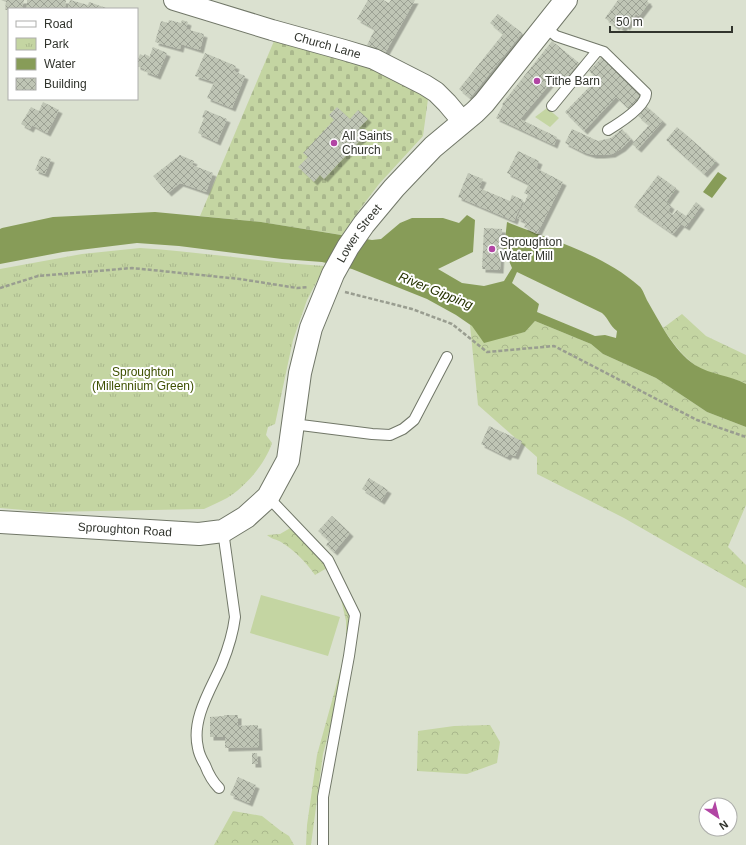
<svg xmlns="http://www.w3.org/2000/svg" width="746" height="845" viewBox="0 0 746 845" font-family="Helvetica,sans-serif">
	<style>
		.green { fill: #c4d5a2 }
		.forest { fill: url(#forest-crowns) }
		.cemetery { fill: url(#cemetery-stones) }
		.park { fill: url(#park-tufts) }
		.water { fill: #879c58; fill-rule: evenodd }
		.building { fill: url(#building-cross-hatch); filter: url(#shadow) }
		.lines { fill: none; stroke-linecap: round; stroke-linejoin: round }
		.service-casing { stroke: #717768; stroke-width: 12 }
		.minor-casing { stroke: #717768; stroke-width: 22 }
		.tertiary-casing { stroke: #717768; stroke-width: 24 }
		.path { stroke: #999d90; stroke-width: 2.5; stroke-dasharray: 4 2; stroke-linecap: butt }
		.service { stroke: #fff; stroke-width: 10 }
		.minor { stroke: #fff; stroke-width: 20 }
		.tertiary { stroke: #fff; stroke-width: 22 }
		.poi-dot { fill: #b245a4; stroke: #fff; stroke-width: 1.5 }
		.labels { text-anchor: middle; stroke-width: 4; stroke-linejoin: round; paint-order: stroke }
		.street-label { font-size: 12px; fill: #31342d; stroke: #fff }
		.poi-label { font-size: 12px; fill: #31342d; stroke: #fff; text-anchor: start }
		.park-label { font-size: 12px; fill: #3e5000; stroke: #fff }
		.water-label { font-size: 13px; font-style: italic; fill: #263300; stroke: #fff }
	</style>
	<defs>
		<pattern id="forest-crowns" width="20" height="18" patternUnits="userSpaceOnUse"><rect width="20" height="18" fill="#c4d5a2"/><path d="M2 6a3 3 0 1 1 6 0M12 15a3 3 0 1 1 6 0" fill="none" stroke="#a9b78c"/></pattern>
		<pattern id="cemetery-stones" width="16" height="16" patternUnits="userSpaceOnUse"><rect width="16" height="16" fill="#c4d5a2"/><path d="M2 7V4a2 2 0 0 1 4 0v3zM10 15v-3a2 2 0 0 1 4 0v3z" fill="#a9b78c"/></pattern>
		<pattern id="park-tufts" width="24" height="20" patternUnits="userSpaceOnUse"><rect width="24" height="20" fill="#c4d5a2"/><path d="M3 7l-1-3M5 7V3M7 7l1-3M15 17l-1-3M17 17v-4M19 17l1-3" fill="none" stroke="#a9b78c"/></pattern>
		<pattern id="building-cross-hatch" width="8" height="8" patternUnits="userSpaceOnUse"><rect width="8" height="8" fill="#bfc5b5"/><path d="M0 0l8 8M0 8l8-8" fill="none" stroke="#9ca194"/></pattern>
		<filter id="shadow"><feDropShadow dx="3.5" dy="3.5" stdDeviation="0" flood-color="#0004"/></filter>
	</defs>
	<rect width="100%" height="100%" fill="#dbe1d0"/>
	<path class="green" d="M547 108 559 118 550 127 535 117Z
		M261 595 340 617 328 656 250 633Z"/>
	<path class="forest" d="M682 314 706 336 746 355V384C734 377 719 377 707 372 687 363 674 345 663 328Z
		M535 321 591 344 603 354 656 378 707 412 746 427V505L728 547 746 565V588L624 518 537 474V457L478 405 470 325 507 336 525 332Z
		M292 527 316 545 335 569 342 583 353 616V638L349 656 323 754 311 845H306L307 825 317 755 346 650V621L338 586 327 568 315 575C307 563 294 550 281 542 276 539 271 539 267 535L280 534Z
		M490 725 500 742 497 763 467 774 417 771 418 731 454 726Z
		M233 811 262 816 281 831 289 836 294 845H214Z"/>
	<path class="cemetery" d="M274 41 386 70 428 99 423 136 379 184 360 209 342 235 261 222 200 216Z"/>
	<path class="park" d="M140 248C202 252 263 262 325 266L307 300 293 340 275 424 268 427 266 435 272 443C265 464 246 486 227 498 220 502 212 505 204 509L48 512 0 508V269L82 254Z"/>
	<path class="water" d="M718 172 727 178 712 198 703 192Z
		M155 212 261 222 372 240 381 239 400 223 412 218H443L459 223 467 215 475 220 473 252 438 269 462 283 484 286 504 281 512 268 504 249 507 222C551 240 603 254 639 286 643 289 645 297 648 302 661 324 673 350 695 365 711 375 730 375 746 384V427L707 412 656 378 603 354 591 344 535 321 525 332 484 343 472 326 456 315 427 299 352 269 322 262 282 259 179 246 137 243 63 252 0 264V229L2 228 53 217ZM517 272 602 313C609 319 609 325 617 331L616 338 605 335 595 336 537 312 539 304 512 283Z"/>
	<path class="building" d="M1 0H24L22 9 5 10 6 2Z
		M27 0H66L65 8 60 7V9H27Z
		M70 0 88 5 89 2 109 9H68Z
		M368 0H383L389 3 391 0H415L384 55 367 45 375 29 357 19Z
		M618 0H648L647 1 649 3 639 16 636 14 626 27 625 25 622 29 617 25 616 27 605 18Z
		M498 14 522 33 470 98 459 89 503 34 490 23Z
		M169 20 181 23 182 20 188 22 186 29 204 34 200 50 181 44 180 49 155 42 161 21 168 23Z
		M552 41 579 63 566 78 559 73 520 119 557 137 554 145 496 118 503 105 502 104Z
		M153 47 167 53 157 76 144 71 145 69 137 66V62L140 54 144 56V54L149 56V58Z
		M205 53 236 66 234 71 245 76 232 108 207 98 214 82 195 76Z
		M602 57 642 95 629 109 616 97 584 131 565 112 597 79 589 71Z
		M43 102 59 110 47 133 32 125 30 129 21 124 31 107 39 111Z
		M646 106 663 121 638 149 632 144 649 125 638 116Z
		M337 107 350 119 358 110 368 119 359 128 366 134 324 179 320 175 314 182 298 167 308 157 303 153 334 120 329 115Z
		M205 110 227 119 217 142 198 133 204 118 202 117Z
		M677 127 716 161 704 174 666 140Z
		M572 129 598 141 611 138 622 129 631 139 622 148 612 154 601 155H593L583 152 565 143Z
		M518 151 539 161 536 168 563 182 537 234 524 227 526 222 517 218 528 195 524 193 529 184 507 173Z
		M180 155 194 161 192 165 213 173 206 192 180 183 168 193 153 176Z
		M41 156 51 159 45 174 35 170Z
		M468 173 483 179 479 188 510 201 512 195 523 200 514 221 458 197Z
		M658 175 676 188 666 202 671 206 668 211 673 215 677 210 686 216 696 202 701 206 686 227 681 224 673 234 634 207Z
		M484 228 502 229 500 270 482 269Z
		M489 426 522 441 515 456 509 454 507 457 481 444Z
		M369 478 388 490 381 501 362 489Z
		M332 516 350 533 334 552 326 545 329 541 318 531Z
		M224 715H238V726L258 725 259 747 225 748V737H210V717L224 716Z
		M252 753H257L258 764H252Z
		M238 777 256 785 249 803 230 795Z"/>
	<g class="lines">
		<g class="service-casing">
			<path id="service" d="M545 27 556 36 604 52 646 93C647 106 618 124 608 130
				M552 106 598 50
				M293 424 372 434 390 435 403 429 414 420 447 357
				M268 497 328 560 355 615 349 656 323 797V845
				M219 788C213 782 208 773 205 765 202 760 199 754 198 748 191 719 211 689 222 664 228 649 233 633 235 617L223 531"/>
		</g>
		<g class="minor-casing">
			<g id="minor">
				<path id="s1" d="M174 0 272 30 344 50 374 59 425 85 436 92 447 103 463 122"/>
			</g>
		</g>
		<g class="tertiary-casing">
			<g id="tertiary">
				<path id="s2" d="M0 522 199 534 223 531 246 517 268 497 288 460 300 373 311 328 333 274 348 247 364 224 394 188 433 147 475 112 484 103 566 0"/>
			</g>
		</g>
		<path class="path" d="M0 288 38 276 132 268 240 279 297 288 308 287
			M345 292 412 309 452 324 487 352 554 346 697 420 746 437"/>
		<use href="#service" class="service"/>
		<use href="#minor" class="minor"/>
		<use href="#tertiary" class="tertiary"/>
	</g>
	<g class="poi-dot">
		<circle cx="537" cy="81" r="4"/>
		<circle cx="334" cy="143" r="4"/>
		<circle cx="492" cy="249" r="4"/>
	</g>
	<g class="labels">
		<g class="street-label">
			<text dy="4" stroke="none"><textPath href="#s1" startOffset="160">Church Lane</textPath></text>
			<text dy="4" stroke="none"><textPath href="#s2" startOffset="563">Lower Street</textPath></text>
			<text dy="4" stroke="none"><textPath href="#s2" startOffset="125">Sproughton Road</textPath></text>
		</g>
		<g class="poi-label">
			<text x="545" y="85">Tithe Barn</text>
			<text x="342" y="140">All Saints<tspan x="342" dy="14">Church</tspan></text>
			<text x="500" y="246">Sproughton<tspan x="500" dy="14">Water Mill</tspan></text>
		</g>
		<g class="park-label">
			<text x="143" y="376">Sproughton<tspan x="143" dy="14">(Millennium Green)</tspan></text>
		</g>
		<g class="water-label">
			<text transform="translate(436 290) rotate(22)" y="5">River Gipping</text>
		</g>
	</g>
	<rect x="8" y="8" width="130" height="92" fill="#ffffff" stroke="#adaeab"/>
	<rect x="16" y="21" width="20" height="6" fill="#ffffff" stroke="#adaeab"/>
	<text x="44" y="28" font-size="12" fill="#31342d">Road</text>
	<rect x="16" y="38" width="20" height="12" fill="url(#park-tufts)" stroke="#adaeab"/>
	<text x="44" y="48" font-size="12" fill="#31342d">Park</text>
	<rect x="16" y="58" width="20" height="12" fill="#879c58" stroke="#adaeab"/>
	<text x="44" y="68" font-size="12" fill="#31342d">Water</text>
	<rect x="16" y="78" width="20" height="12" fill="url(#building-cross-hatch)" stroke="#adaeab"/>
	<text x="44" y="88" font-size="12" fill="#31342d">Building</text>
	<g transform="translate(718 817) rotate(145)"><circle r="19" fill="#ffffff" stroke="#adaeab"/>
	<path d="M0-3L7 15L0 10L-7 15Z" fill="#b245a4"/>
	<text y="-6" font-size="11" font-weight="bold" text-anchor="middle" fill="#31342d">N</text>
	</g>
	<path d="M610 26v6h122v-6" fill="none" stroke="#31342d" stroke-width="2"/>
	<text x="616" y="26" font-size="12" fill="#31342d" stroke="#ffffff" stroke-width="3" paint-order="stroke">50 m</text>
</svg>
